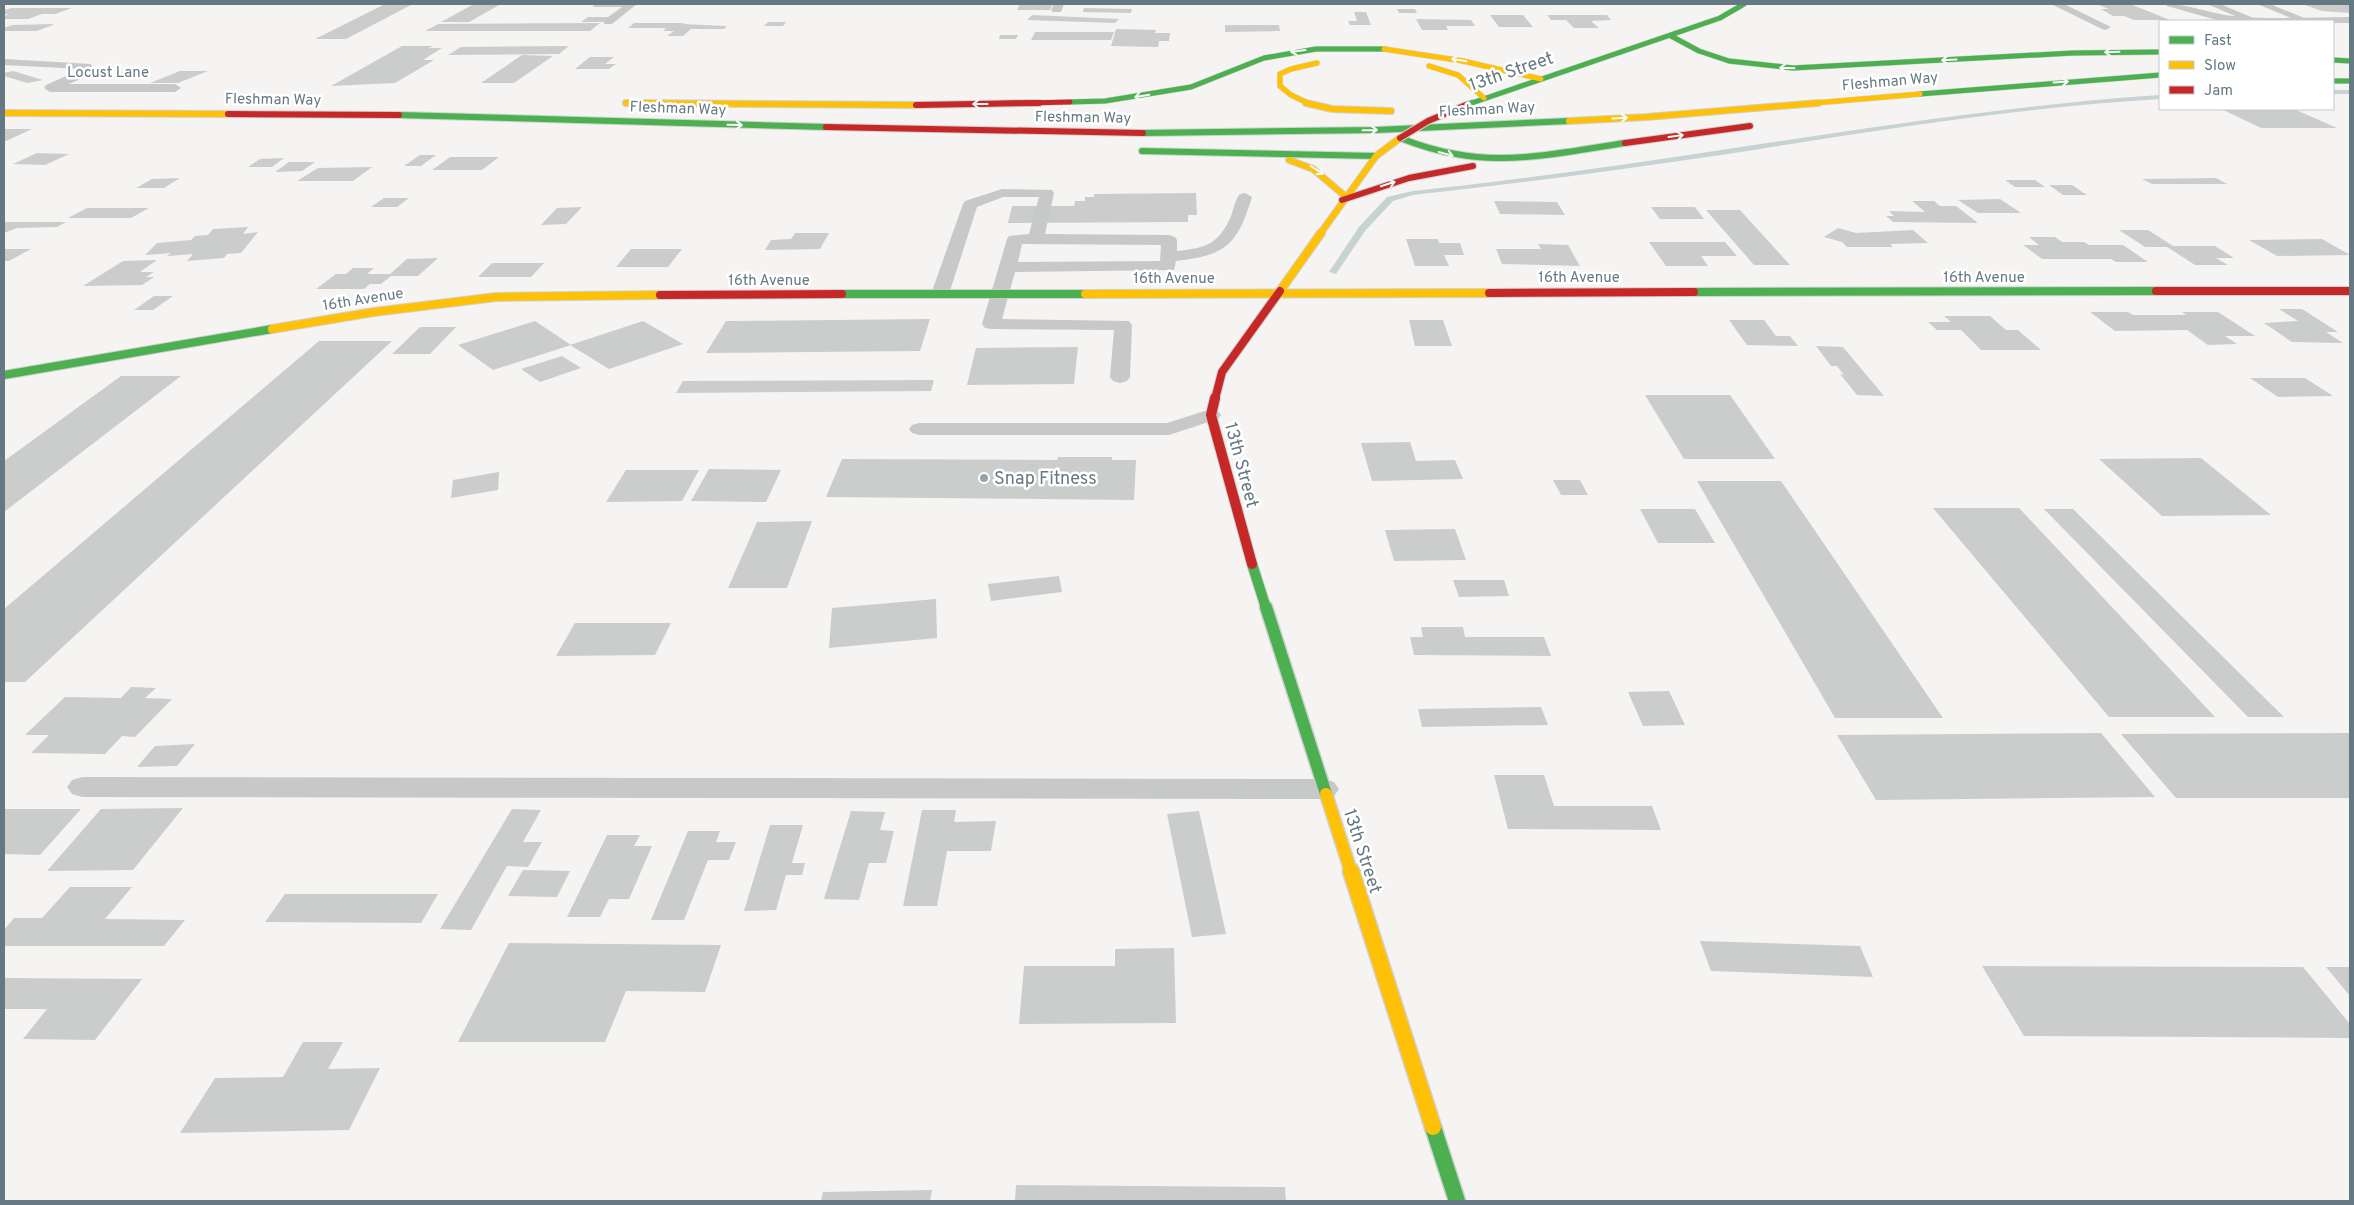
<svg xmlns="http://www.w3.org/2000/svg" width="2354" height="1205" viewBox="0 0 2354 1205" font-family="Overpass,sans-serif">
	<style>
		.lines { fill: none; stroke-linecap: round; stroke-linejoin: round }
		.stream { fill: #c7d2d3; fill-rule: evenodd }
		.building { fill: #cbcccc }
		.fast-far5-casing { stroke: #d0d1d1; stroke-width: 6 }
		.fast-far4-casing { stroke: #d0d1d1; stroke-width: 8 }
		.fast-far3-casing { stroke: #d0d1d1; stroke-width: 10 }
		.fast-far2-casing { stroke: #d0d1d1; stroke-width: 12 }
		.fast-far1-casing { stroke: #d0d1d1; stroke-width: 15 }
		.fast-casing { stroke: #d0d1d1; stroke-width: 19 }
		.slow-far4-casing { stroke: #d0d1d1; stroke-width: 6 }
		.slow-far3-casing { stroke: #d0d1d1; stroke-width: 8 }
		.slow-far2-casing { stroke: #d0d1d1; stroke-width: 10 }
		.slow-far1-casing { stroke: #d0d1d1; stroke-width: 15 }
		.slow-casing { stroke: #d0d1d1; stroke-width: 19 }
		.jam-far3-casing { stroke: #d0d1d1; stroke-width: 6 }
		.jam-far2-casing { stroke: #d0d1d1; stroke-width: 8 }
		.jam-far1-casing { stroke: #d0d1d1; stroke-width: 10 }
		.jam-casing { stroke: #d0d1d1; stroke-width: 12 }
		.lane { fill: #c7c9c8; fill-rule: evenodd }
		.street { fill: #c7c9c8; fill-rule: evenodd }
		.fast-far5 { stroke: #4caf50; stroke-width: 5 }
		.fast-far4 { stroke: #4caf50; stroke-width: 6 }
		.fast-far3 { stroke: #4caf50; stroke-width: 8 }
		.fast-far2 { stroke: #4caf50; stroke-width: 10 }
		.fast-far1 { stroke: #4caf50; stroke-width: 12 }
		.fast { stroke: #4caf50; stroke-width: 16 }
		.slow-far4 { stroke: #ffc107; stroke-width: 5 }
		.slow-far3 { stroke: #ffc107; stroke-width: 6 }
		.slow-far2 { stroke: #ffc107; stroke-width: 8 }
		.slow-far1 { stroke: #ffc107; stroke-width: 12 }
		.slow { stroke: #ffc107; stroke-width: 16 }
		.jam-far3 { stroke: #c62828; stroke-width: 5 }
		.jam-far2 { stroke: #c62828; stroke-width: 6 }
		.jam-far1 { stroke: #c62828; stroke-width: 8 }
		.jam { stroke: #c62828; stroke-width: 10 }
		.jam-bridge-casing { stroke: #d0d1d1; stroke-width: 8; stroke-linecap: butt }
		.jam-bridge { stroke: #c62828; stroke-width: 6 }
		.oneway { stroke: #f6fbf6 }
		.poi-dot { fill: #97a4aa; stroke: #fff; stroke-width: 2 }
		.labels { text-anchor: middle; stroke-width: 5; stroke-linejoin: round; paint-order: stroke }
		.far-street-label { font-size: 15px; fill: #657982; stroke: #fff }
		.street-label { font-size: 18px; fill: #657982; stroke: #fff }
		.poi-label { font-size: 18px; fill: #657982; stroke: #fff; text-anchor: start }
	</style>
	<rect width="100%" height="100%" fill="#f5f4f3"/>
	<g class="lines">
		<path class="stream" d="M2333 90H2350V94H2333Z
			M2160 95V99C2012 108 1867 132 1721 155 1619 170 1516 184 1413 195L1393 201 1365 231 1336 274 1329 272 1359 227 1387 197 1413 191C1516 180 1618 166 1721 150 1867 128 2012 105 2160 95Z"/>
	</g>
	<path class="building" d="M385 4H413L346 39H315Z
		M474 4H501L469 22H441Z
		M596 4H628L624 7H592Z
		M1020 4 1052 5 1050 10H1017Z
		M2096 4H2130L2170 20H2134L2124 16H2113L2101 9H2109Z
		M2302 4H2350V13L2322 11Z
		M12 8H72L55 14H42L28 19H4V16L9 14H4V10Z
		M1084 8 1132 9 1131 13 1083 12Z
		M1397 9H1415L1417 13H1399Z
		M1354 12H1366L1371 25H1350L1348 21H1357Z
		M1032 15 1119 19 1115 23 1027 20Z
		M1490 15H1523L1533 27H1499Z
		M1547 15H1607L1611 20 1591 21 1599 28H1574L1566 20H1551Z
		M588 17H609L603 22H581Z
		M1416 19 1471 20 1475 26H1446L1448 30H1422Z
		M768 22H786L783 26H764Z
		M600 23 590 31H425L438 24Z
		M634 23H685L682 24 727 26 724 29H691L683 36H667L674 31H663L666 28H628Z
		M13 25 53 24V25L37 31H4V28Z
		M1225 25H1279L1280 31 1225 32Z
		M1116 29 1156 30 1155 33H1170L1169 41H1159L1158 47 1111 46Z
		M1035 32H1114L1111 40H1031Z
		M1000 35H1018L1016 39H999Z
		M402 46H433L429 48H442L423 60H434L395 83 331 86Z
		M569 46 559 54 448 55 461 47Z
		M522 55 553 56 514 83H481Z
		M590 57H614L605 64H616L609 69H575Z
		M13 71 43 80 27 83 4 76V73Z
		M180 71H208L178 83H150Z
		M2221 109H2294L2337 128H2261Z
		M4 129H32L4 142Z
		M37 153 69 154 45 165 13 164Z
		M420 155H436L421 166H404Z
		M450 157H499L482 170H432Z
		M284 158 272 167H248L260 159Z
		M289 162H315L302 171 275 172Z
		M372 167 353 181H297L318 168Z
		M180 178 164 188H136L152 179Z
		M2216 178 2227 184H2152L2142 179Z
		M2005 180H2035L2045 187H2015Z
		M2049 185H2072L2087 195H2063Z
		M1196 193 1197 215H1188V222L1008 223 1012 206H1074L1075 201H1085V197H1094V194Z
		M384 198H409L397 207H371Z
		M2000 199 2021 213H1978L1958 200Z
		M1494 201 1557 202 1565 215 1500 214Z
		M1912 201H1934L1940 206H1956L1978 223 1893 222 1886 216H1894L1889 211 1925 212Z
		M582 207 566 224 541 225 557 208Z
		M1651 207H1695L1704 219H1660Z
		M87 208H149L131 218H68Z
		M1706 210H1740L1790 265H1754Z
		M4 222H66L57 227 17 228 4 233Z
		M248 227 243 234 258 232 241 253 227 254 224 258 187 261 193 254 167 256 171 253 145 255 157 243 191 240 195 236 208 235 213 229Z
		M1838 228 1856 233 1913 230 1928 243 1890 244 1893 247H1847L1842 242 1824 237Z
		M2119 230H2148L2173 246H2215L2234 258H2216L2228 265H2195L2167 247H2145Z
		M795 233H829L820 249 765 250 771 240 791 239Z
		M2029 237H2055L2062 242H2084L2089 245H2123L2148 262H2116L2111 259H2042L2023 245H2039Z
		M1406 239H1438L1439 243H1460L1464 255H1444L1449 266H1415Z
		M2322 239 2350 255 2277 256 2249 240Z
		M1649 242H1725L1737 256H1701L1708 266H1666Z
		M1538 244 1568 245 1580 266 1502 264 1496 249H1541Z
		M4 249H31L9 261H4Z
		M631 249H682L668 267H616Z
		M438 258 418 276H391L381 284H370L364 289H316L336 274H346L353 268H374L367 274H390L407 259Z
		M157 260 140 272H154L146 277H154L142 285 83 286 123 261Z
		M492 263H544L531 277H478Z
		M154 296H173L153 310H134Z
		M2279 309H2302L2338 332H2326L2343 343 2292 342 2264 323 2298 321Z
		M2090 312H2128L2133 315H2186L2182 312H2218L2255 336H2225L2237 344 2208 345 2187 330 2115 331Z
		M1944 316H1990L2006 330H2018L2041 350H1981L1961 330H1937L1928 322H1951Z
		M930 319 920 351 706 353 726 321Z
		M1409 320H1443L1452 346H1415Z
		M1729 320H1764L1776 336H1790L1798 346 1747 345Z
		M535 321 571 345 493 370 458 345Z
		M643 321 683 344 609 369 570 345Z
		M420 327H456L430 354H392Z
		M319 341H392L25 682H4V609Z
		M1816 346 1843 347 1884 396 1857 395 1840 374 1844 375 1837 366H1831Z
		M1078 347 1074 384 967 385 976 348Z
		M562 356 581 368 540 382 521 369Z
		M121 376H181L4 512V461Z
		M2250 378H2305L2333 396 2278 397Z
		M934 380 931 391 676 393 683 381Z
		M1645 395H1730L1775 459H1684Z
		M1410 442 1416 461 1455 460 1463 479 1372 481 1361 443Z
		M1058 457H1112V460H1136L1134 500 826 497 842 459 1057 460Z
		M2201 458 2271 515 2162 516 2099 459Z
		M709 469 781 470 766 502 691 501Z
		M626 470H699L682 501 606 502Z
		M499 472 498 490 451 498 453 480Z
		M1553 480H1580L1588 495H1561Z
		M1697 481H1781L1943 718H1835Z
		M1933 508H2019L2215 717H2109Z
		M1640 509H1695L1715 543H1658Z
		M2044 509H2073L2284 717H2248Z
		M812 521 787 588H728L757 522Z
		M1455 529 1466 560 1394 561 1385 530Z
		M1059 576 1062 592 991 601 988 584Z
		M1453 580H1504L1509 596 1459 597Z
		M936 599 937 638 829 648 832 608Z
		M575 623H671L655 655 556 656Z
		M1421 627H1463L1465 637H1544L1551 656 1414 655 1410 637H1423Z
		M131 687 156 688 145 698 172 699 135 737 122 736 105 754 31 753 49 735H25L65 697 121 698Z
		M1669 691 1685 725 1643 726 1628 692Z
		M1541 707 1548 725 1422 727 1418 709Z
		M2101 733 2155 797 1876 800 1837 735Z
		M2350 733V798H2176L2121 734Z
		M195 744 177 766 137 767 155 746Z
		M1494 775H1544L1554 806H1652L1661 830 1508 829Z
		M183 808 133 870 47 871 101 809Z
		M4 809H81L40 855 4 854Z
		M512 809 541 810 523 842H542L528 867 507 866 471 930 440 929Z
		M922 810H956L954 822 996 821 991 851H947L937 906H903Z
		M851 811 885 812 880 830 894 831 886 863H869L859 900 824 899Z
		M1199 811 1226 934 1192 937 1167 814Z
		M770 825H803L792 863H805L802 875H786L776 910 744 911Z
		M688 831H720L716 842H736L729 860H708L684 920H651Z
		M607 835H640L634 846H652L629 899H609L600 917H567Z
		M523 870 570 871 557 897 508 896Z
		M70 887H132L105 919 185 920 164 946H4V930L14 918H42Z
		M285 894H438L421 923 265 922Z
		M1700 941 1860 946 1873 977 1711 971Z
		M509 943 721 945 705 992 626 991 605 1042H458Z
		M1174 948 1176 1023 1019 1024 1024 966H1115V949Z
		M1982 966 2303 967 2350 1024V1038L2024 1036Z
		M2326 967H2350V996Z
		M4 978 142 979 95 1040 23 1039 47 1009H4Z
		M303 1042H343L328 1069 380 1068 349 1130 180 1133 215 1078 283 1077Z
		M1016 1185 1285 1187 1286 1201H1015Z
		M932 1190 930 1201H821L823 1192Z"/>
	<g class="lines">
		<g class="fast-far5-casing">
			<path id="fast-far5" d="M1671 36 1699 51 1729 61 1793 68 2073 53 2160 52
				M2333 60 2350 61
				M2333 81H2350
				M1920 94 2160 75
				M1070 102 1105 101 1191 87 1264 58 1316 49H1384
				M1469 104 1720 18 1744 4"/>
		</g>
		<g class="fast-far4-casing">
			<path id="fast-far4" d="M1466 105 1473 103
				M399 115 826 127
				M1143 133 1376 130 1569 121
				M1400 138C1418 145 1436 151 1456 154 1511 165 1570 151 1625 143
				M1142 151 1376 156"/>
		</g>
		<g class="fast-far3-casing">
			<path id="fast-far3" d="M1694 292 2156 291
				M842 294H1085
				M4 375 272 329"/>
		</g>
		<g class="fast-far2-casing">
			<path id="fast-far2" d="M1252 564 1266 608"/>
		</g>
		<g class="fast-far1-casing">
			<path id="fast-far1" d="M1266 607 1326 794"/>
		</g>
		<g class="fast-casing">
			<path id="fast" d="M1433 1127 1457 1201"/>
		</g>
		<g class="slow-far4-casing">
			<path id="slow-far4" d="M1384 49 1463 61 1541 79
				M1429 66 1458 75 1484 98
				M626 103 751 104
				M1310 104 1291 95 1280 86V74L1291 69 1317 63
				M1803 104 1920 94"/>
		</g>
		<g class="slow-far3-casing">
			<path id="slow-far3" d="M626 103 916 105
				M1306 103 1332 109 1391 111
				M4 113 228 114
				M1569 121 1647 117 1818 103
				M1289 160 1313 169 1345 196
				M1320 234 1376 156 1400 138"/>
		</g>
		<g class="slow-far2-casing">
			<path id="slow-far2" d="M1280 291 1321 233
				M1085 294 1489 293
				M272 329 374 312 496 297 660 295"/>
		</g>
		<g class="slow-far1-casing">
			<path id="slow-far1" d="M1326 794 1351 872"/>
		</g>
		<g class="slow-casing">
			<path id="slow" d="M1351 871 1433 1127"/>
		</g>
		<g class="jam-far3-casing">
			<path id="jam-far3" d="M975 104 1070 102"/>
		</g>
		<g class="jam-far2-casing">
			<path id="jam-far2" d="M916 105 1039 103
				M228 114 399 115
				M826 127 1143 133
				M1625 143 1750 126
				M1342 200 1409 178 1473 166"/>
		</g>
		<g class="jam-far1-casing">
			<path id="jam-far1" d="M2156 291H2350
				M1489 293 1694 292
				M660 295 842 294
				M1215 399 1222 372 1280 291"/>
		</g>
		<g class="jam-casing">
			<path id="jam" d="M1215 398 1211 415 1252 564"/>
		</g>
		<path class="lane" d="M626 4H637L612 24H604V20Z
			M2051 4H2064L2111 27 2106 30 2102 29Z
			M2207 4H2220L2258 20 2247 21Z
			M2257 4H2270L2309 20 2298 21Z
			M4 59 91 64 94 72 92 74 69 84H175L181 88 175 92H50L44 88 46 85 82 69 4 65Z
			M1002 189 1052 190 1054 193 1045 234 1169 235 1175 237 1177 240V251C1206 248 1219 244 1231 216 1234 208 1235 200 1240 194L1245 193 1252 197C1237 245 1227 255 1176 261L1174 270 1015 272 1002 319 1129 321 1132 325 1130 377 1127 381 1120 383 1113 381 1110 377 1114 330 991 329 985 328 982 324 1007 239 1009 236 1029 234 1039 197H1003L977 207 949 294 946 298H934L931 294 963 204 965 201ZM1022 244 1161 245 1160 261 1018 262Z
			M1211 409 1218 411 1221 415 1218 419 1169 435H919L912 433 909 429 912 425 919 423H1167Z
			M82 777 1324 779 1334 782 1339 789 1334 796 1324 799 82 797 72 794 67 787 72 780Z"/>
		<path class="street" d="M1054 4H1064L1061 12H1053L1051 10Z
			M2166 4C2189 4 2210 14 2234 16 2272 20 2312 17 2350 17V23H2333V21H2220L2167 6Z"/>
		<use href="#fast-far5" class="fast-far5"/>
		<use href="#fast-far4" class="fast-far4"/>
		<use href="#fast-far3" class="fast-far3"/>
		<use href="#fast-far2" class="fast-far2"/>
		<use href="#fast-far1" class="fast-far1"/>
		<use href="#fast" class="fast"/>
		<use href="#slow-far4" class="slow-far4"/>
		<use href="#slow-far3" class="slow-far3"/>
		<use href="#slow-far2" class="slow-far2"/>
		<use href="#slow-far1" class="slow-far1"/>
		<use href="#slow" class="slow"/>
		<use href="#jam-far3" class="jam-far3"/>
		<use href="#jam-far2" class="jam-far2"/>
		<use href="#jam-far1" class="jam-far1"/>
		<use href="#jam" class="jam"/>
		<g class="jam-bridge-casing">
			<path id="jam-bridge" d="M1400 138 1428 121 1466 105"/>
		</g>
		<use href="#jam-bridge" class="jam-bridge"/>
	</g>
	<defs><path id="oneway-shaft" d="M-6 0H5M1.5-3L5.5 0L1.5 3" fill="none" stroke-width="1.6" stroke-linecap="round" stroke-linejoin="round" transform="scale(1.25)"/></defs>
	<g class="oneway">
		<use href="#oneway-shaft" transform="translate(1298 51) rotate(173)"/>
		<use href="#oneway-shaft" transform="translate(2112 52) rotate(178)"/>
		<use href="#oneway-shaft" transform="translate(1459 60) rotate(-170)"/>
		<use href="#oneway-shaft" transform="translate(1949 60) rotate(177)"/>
		<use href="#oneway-shaft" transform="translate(1787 68) rotate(-178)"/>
		<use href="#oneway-shaft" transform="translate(2061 82) rotate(-4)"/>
		<use href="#oneway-shaft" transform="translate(1142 96) rotate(170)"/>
		<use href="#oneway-shaft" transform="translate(980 104) rotate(180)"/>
		<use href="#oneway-shaft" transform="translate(1620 118) rotate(-3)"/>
		<use href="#oneway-shaft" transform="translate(735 125) rotate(1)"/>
		<use href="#oneway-shaft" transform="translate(1370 130) rotate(-1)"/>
		<use href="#oneway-shaft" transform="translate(1676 136) rotate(-8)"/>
		<use href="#oneway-shaft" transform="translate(1446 154) rotate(15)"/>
		<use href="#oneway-shaft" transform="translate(1317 170) rotate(32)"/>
		<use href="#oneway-shaft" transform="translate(1388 184) rotate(-18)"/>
	</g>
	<circle class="poi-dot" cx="984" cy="478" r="5"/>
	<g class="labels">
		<g class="far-street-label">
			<text x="108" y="77">Locust Lane</text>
			<text transform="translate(1890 81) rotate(-5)" y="5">Fleshman Way</text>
			<text transform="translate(273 99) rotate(1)" y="5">Fleshman Way</text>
			<text transform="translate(678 108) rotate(2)" y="5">Fleshman Way</text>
			<text transform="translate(1487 109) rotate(-3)" y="5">Fleshman Way</text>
			<text transform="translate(1083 117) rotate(1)" y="5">Fleshman Way</text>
			<text x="1579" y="282">16th Avenue</text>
			<text x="1984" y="282">16th Avenue</text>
			<text x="1174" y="283">16th Avenue</text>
			<text x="769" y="285">16th Avenue</text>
			<text transform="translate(363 299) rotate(-9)" y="5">16th Avenue</text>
		</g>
		<g class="street-label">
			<text transform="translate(1511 71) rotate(-19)" y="6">13th Street</text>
			<text transform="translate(1242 465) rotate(75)" y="6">13th Street</text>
			<text transform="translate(1363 851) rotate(72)" y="6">13th Street</text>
		</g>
		<g class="poi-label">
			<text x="994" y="484">Snap Fitness</text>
		</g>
	</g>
	<rect width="2354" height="1205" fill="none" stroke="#657982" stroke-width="10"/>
	<rect x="2159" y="20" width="175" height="90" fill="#ffffff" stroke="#c1c9cd"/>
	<rect x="2169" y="36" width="25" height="8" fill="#4caf50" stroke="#c1c9cd"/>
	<text x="2204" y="45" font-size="15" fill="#657982">Fast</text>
	<rect x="2169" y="61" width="25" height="8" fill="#ffc107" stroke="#c1c9cd"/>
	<text x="2204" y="70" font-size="15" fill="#657982">Slow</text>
	<rect x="2169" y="86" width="25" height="8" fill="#c62828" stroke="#c1c9cd"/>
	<text x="2204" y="95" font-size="15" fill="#657982">Jam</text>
</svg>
